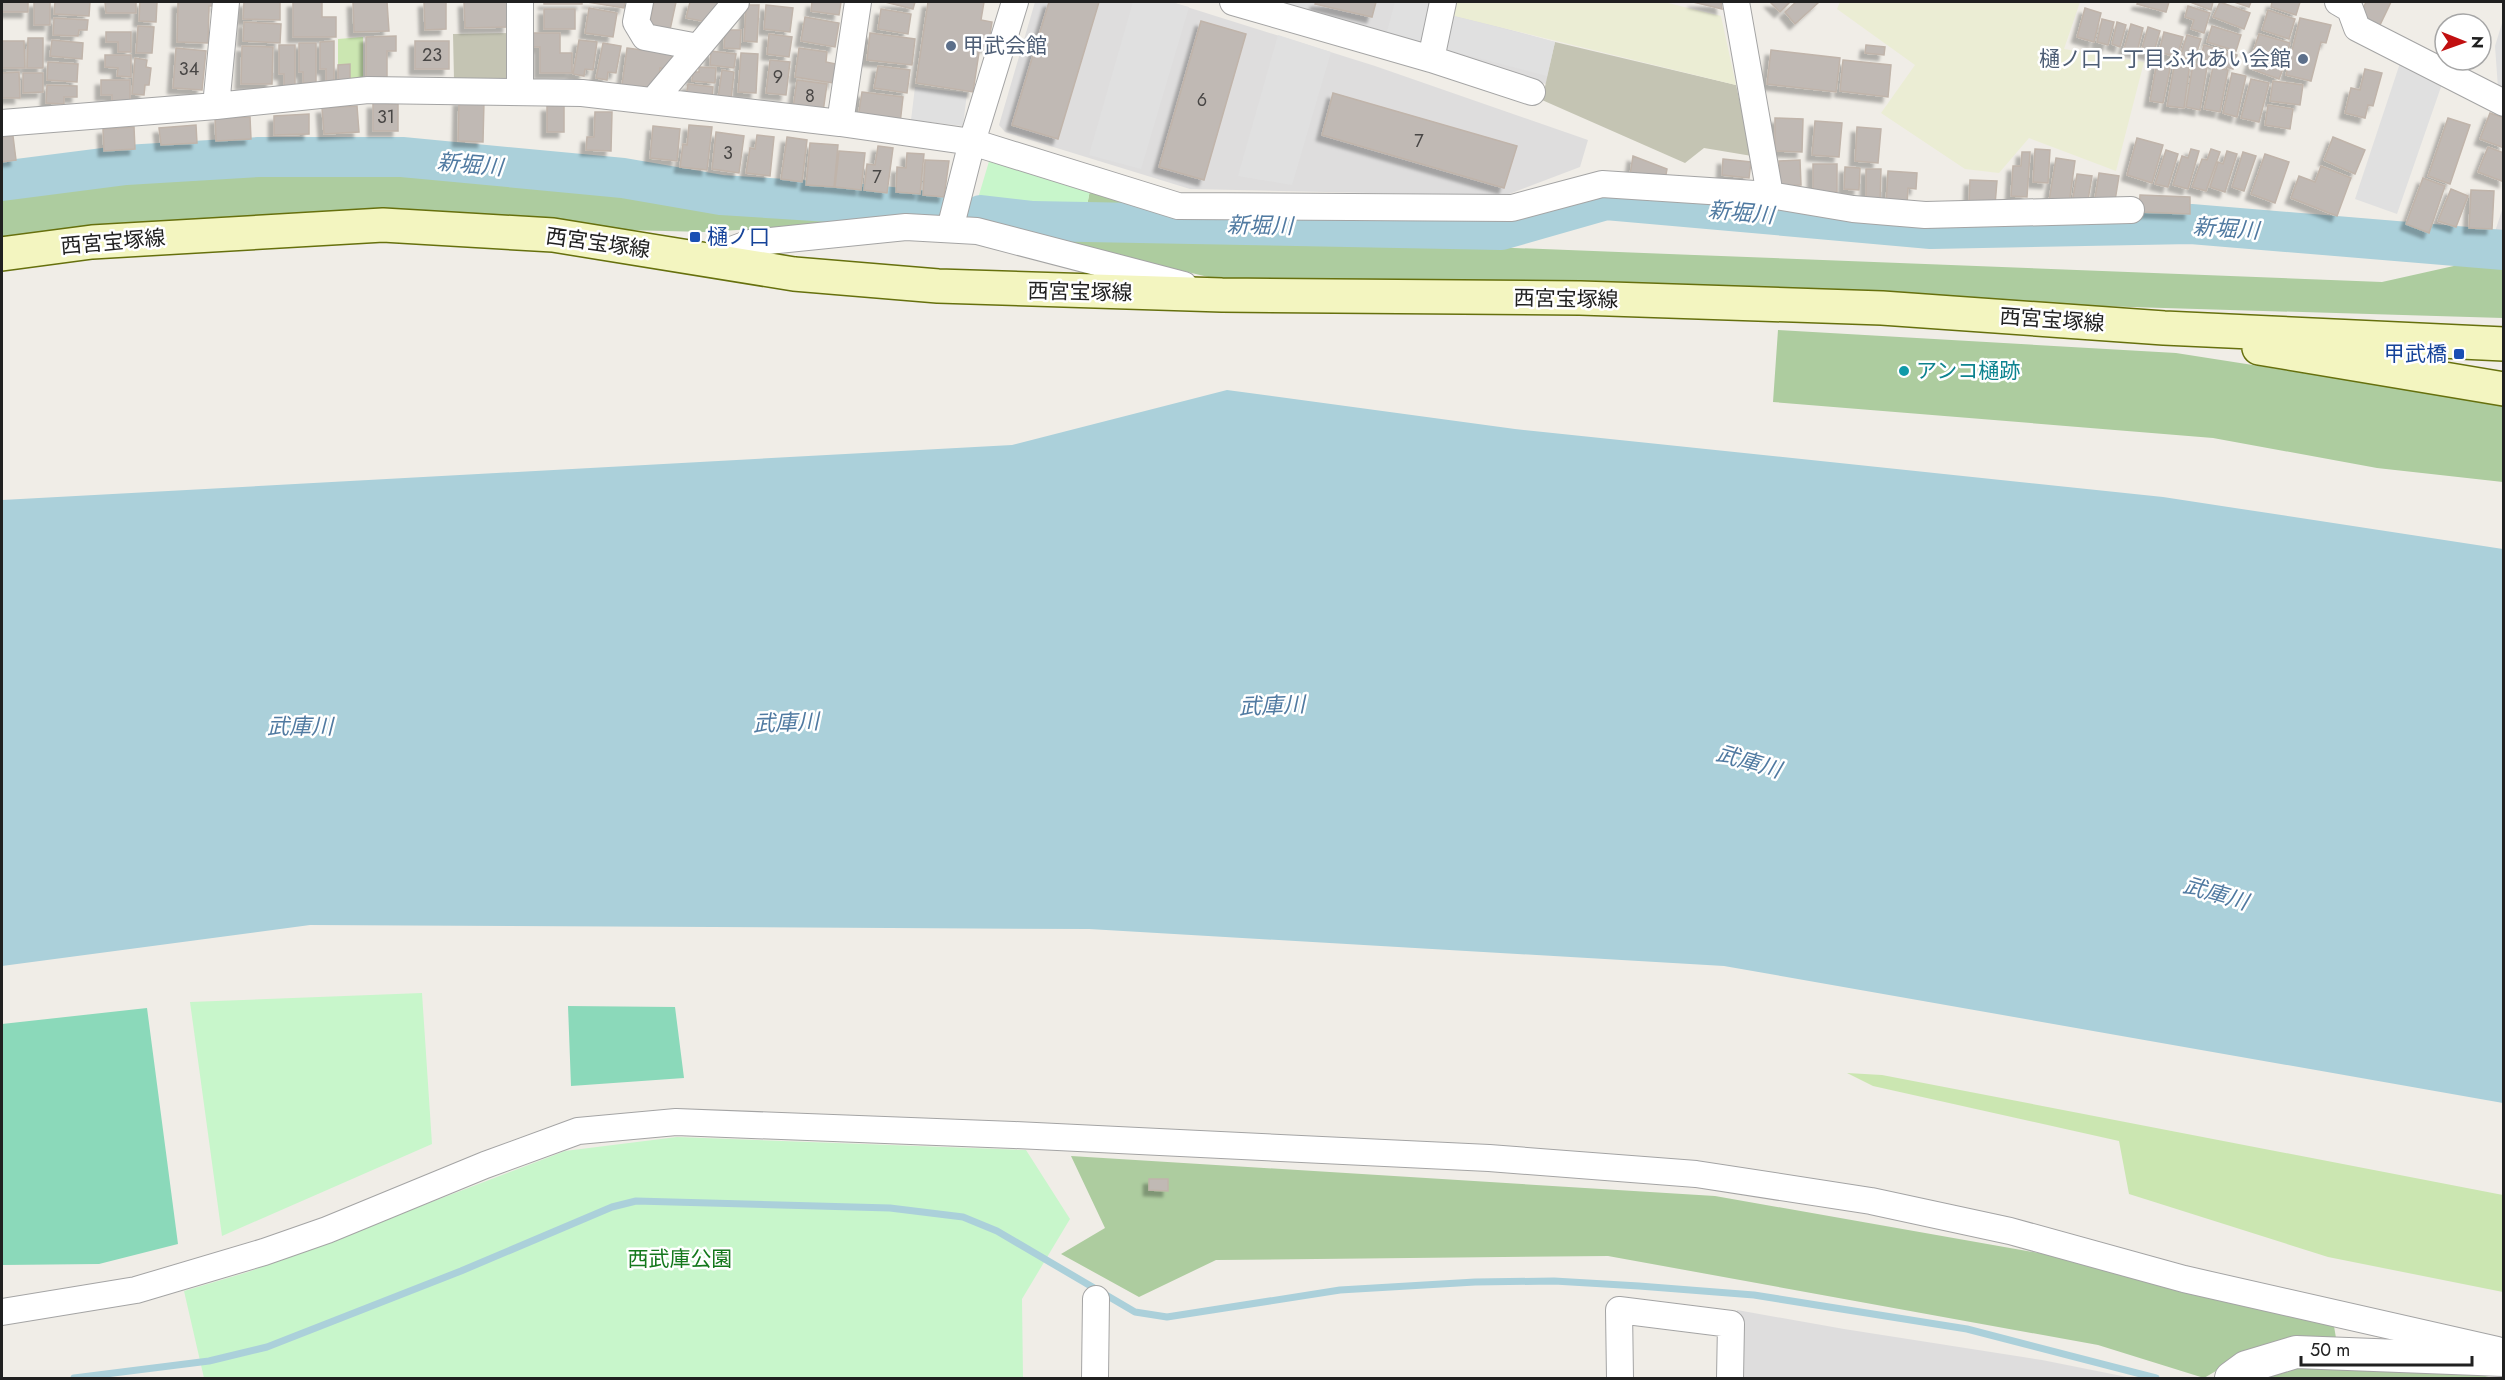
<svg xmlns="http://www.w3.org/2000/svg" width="2505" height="1380" viewBox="0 0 2505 1380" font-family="Jost,'Noto Sans JP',sans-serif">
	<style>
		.residential { fill: #dedddd }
		.construction { fill: #c4c4b3 }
		.farmland { fill: #ebedd4 }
		.grass { fill: #cbe6b1 }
		.forest { fill: #adcc9f }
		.park { fill: #c8f6cb }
		.pitch { fill: #8bd9ba }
		.parking { fill: #e0e0e0 }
		.water { fill: #abd0da }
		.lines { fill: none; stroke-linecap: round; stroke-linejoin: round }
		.stream { stroke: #abd0da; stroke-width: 7 }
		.river { stroke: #abd0da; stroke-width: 40 }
		.building { fill: #c0b9b4; stroke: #c0b4aa; stroke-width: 1.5; filter: url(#shadow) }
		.minor-casing { stroke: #a4a4a4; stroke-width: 28 }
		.tertiary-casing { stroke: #a4a4a4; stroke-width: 34 }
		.secondary-casing { stroke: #66700d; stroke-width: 36 }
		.minor { stroke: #fff; stroke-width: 26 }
		.tertiary { stroke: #fff; stroke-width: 32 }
		.secondary { stroke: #f3f5c0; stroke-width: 33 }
		.service-dot { fill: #5c6f8a; stroke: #fff; stroke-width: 2 }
		.transit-dot { fill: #1a4fb4; stroke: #fff; stroke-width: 2 }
		.culture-dot { fill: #0f9aa8; stroke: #fff; stroke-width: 2 }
		.labels { text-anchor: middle; stroke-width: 5; stroke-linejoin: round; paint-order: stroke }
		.number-label { font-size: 18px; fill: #484645 }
		.service-label { font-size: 21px; fill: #4e5e75; stroke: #fff; text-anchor: start }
		.transit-label { font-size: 21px; fill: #164399; stroke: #fff; text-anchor: start }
		.street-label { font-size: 21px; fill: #202020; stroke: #fff }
		.culture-label { font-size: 21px; fill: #0d838f; stroke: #fff; text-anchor: start }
		.park-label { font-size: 21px; fill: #14781c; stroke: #fff }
		.water-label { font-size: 22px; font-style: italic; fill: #507aa1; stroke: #fff }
	</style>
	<defs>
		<filter id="shadow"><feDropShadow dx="-5.5" dy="5.5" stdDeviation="1.5" flood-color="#0004"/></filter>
	</defs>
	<rect width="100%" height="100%" fill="#f0ede7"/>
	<path class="residential" d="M1035 2H1171L1375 66 1588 140 1580 167 1504 196 1190 189 1005 132 999 125Z
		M1265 2H1436L1434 9 1555 42 1546 84 1425 52Z
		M2503 207V242L2492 241Z
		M1737 1310 1844 1329 2042 1360 2132 1378H1737Z"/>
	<path class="construction" d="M511 33 507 78 454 80 453 34Z
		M1555 42 1736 85 1752 156 1704 148 1685 163 1542 100Z"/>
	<path class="farmland" d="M1453 2H1664L1721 16 1736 85 1450 15Z
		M1840 2H2080L2064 49 2144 62 2116 171 2029 138 1999 173 1965 169 1881 113 1915 65 1837 9Z"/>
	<path class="grass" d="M363 37V79L350 80V65H338V39Z
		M1847 1073 1882 1075 2503 1195V1292L2328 1257 2129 1194 2119 1141 1873 1086Z"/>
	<path class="forest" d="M274 167 415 170 629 188 847 210V223L706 232 624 230 2 243V191Z
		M1090 190 1210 236 2382 282 2503 255V318L1221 280 1032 235 1034 225 1083 227Z
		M1778 330 2176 353 2503 404V482L2377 468 2213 438 1773 402Z
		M1071 1156 1715 1196 2084 1261 2334 1326 2336 1338 2252 1350 2204 1378 2098 1345 1608 1256 1216 1260 1139 1297 1061 1254 1105 1228Z
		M2292 1364 2477 1374 2493 1378H2268Z"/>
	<path class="park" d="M990 158 1090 190 1085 216 976 205Z
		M422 993 432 1144 222 1236 190 1002Z
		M677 1137 1026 1150 1070 1219 1022 1299 1023 1378H204L184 1291 248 1272 565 1151Z"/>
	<path class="pitch" d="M568 1006 675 1007 684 1078 571 1086Z
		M147 1008 178 1244 99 1264 2 1265V1024Z"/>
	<path class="parking" d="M1133 2H1171L1189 7 1141 169 1089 155Z
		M1265 2H1313L1309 15Z
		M1395 2H1436L1424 40 1415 47 1385 39Z
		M1450 15 1555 42 1547 76 1444 49Z
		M2503 20V91L2498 88 2495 46Z
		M1278 35 1331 52 1292 185 1238 176Z
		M2400 63 2442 84 2397 214 2355 199Z
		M915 87 967 93 963 126 911 120Z"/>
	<path class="water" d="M1227 390 1515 429 2163 497 2503 549V1103L1724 966 1089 929 310 925 2 966V500L1012 445Z"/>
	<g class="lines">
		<path class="stream" d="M74 1378 209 1361 267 1347 461 1271 612 1207 636 1201 890 1208 963 1217 997 1231 1135 1312 1167 1317 1340 1290 1475 1282 1554 1281 1639 1286 1754 1295 1967 1329 2156 1378"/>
		<path class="river" d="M2 181 126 165 259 157H402L623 178 721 195 862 204 938 212
			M981 215 1033 221 1501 230 1606 200 1931 229 2191 224 2504 250"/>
	</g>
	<path class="building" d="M2 2H28V12H2Z
		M34 2H50V25H34Z
		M55 2H90L89 16 54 14Z
		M105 2H136V13H106Z
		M140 2H157L156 22 139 21Z
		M178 2H215V6H209L208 43 177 42Z
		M244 2H280V20L243 19Z
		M293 2H322V17H336V37H293Z
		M353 2H387L389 31 354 32Z
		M424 2H446V29L425 30Z
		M464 2H508V27L465 28Z
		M544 2H582V4H544Z
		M587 2H625L624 8Z
		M654 2H676L670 30 649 26Z
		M690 2H720L707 22 686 18Z
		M812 2H841L839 15 811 11Z
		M885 2H915L913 9Z
		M928 2H984L981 20 992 22 988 47 980 46 973 92 916 83Z
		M1049 2H1099L1058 139 1012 125Z
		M1316 2H1376L1372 17 1315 4Z
		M1693 2H1721L1722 9Z
		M1770 2H1790L1780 12Z
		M1796 2H1819L1795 24 1785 12Z
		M2138 2H2169L2166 12 2137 4Z
		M2190 2H2213L2211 10Z
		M2220 2 2250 13 2244 29 2213 17Z
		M2234 2H2251L2249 7Z
		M2272 2H2300L2296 15 2271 7Z
		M2366 2H2391L2379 27 2359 18Z
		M746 5H759L757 42 744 41Z
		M766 5 793 8 790 32 764 29Z
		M2188 6 2210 13 2204 33 2191 29 2194 20 2185 17Z
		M589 8 617 13 613 37 585 33Z
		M2085 8 2101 13 2094 42 2077 37Z
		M544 9H575V29H544Z
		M881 9 911 14 908 34 878 29Z
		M2268 10 2295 19 2289 39 2262 30Z
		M805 17 839 23 835 47 801 41Z
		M54 18 88 20 87 30H79L78 36 53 35Z
		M2300 18 2331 25 2326 43 2321 42 2311 81 2286 75Z
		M2102 19 2114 22 2108 45 2097 42Z
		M1201 21 1246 34 1204 180 1159 167Z
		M244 22 281 24 280 43 243 41Z
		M2117 22 2126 25 2120 47 2112 44Z
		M2131 24 2143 28 2137 52 2124 49Z
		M138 26 154 27 152 53H136Z
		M2212 26 2241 35 2236 51 2207 42Z
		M2148 27 2160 31 2153 55 2141 52Z
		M725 30H741L740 49 724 48Z
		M106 32H131V52H118V42H106Z
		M2164 32 2183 37 2177 57 2159 52Z
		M528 33H560V53H572V73H540V47H528Z
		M870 33 915 39 912 65 867 60Z
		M769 34 792 37 789 57 767 54Z
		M2259 34 2290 43 2285 61 2253 52Z
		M2187 35 2201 39 2194 61 2180 57Z
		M396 36V51H387V77H366V37Z
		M28 38H43V68H27Z
		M52 40 83 43 82 59 50 56Z
		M579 40 597 42 593 70 585 69 584 76 573 74Z
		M2 41H24L25 68H2Z
		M334 41V82H326V69H320V42Z
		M415 41H449V69H415Z
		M299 43H316V83H303V72H299Z
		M603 43 621 46 616 73 608 72 607 80 596 78Z
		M279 45H295V85L284 86V74H279Z
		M1866 45 1885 47 1884 55 1865 53Z
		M2204 45 2237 55 2233 69 2200 59Z
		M242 46 273 47 272 84H241Z
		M176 48 206 51 202 90 173 88Z
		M627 48 672 54 670 70 660 68 658 83 648 87 622 85Z
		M799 48 827 52 826 62 836 64 833 83 795 77Z
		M1771 50 1840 58 1836 92 1767 84Z
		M711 51 736 54 734 68 710 65Z
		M741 53 758 54 756 93 738 92Z
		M105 55H131V77L117 76 118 68 105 67Z
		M2254 55 2284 66 2279 79 2249 68Z
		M135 58 147 60 146 67 151 68 149 85H145L144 95 132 94Z
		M770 60 790 62 786 95 766 93Z
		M1843 60 1891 65 1888 97 1840 91Z
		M2157 61 2171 64 2163 103 2150 101Z
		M2175 61 2190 63 2184 108 2167 106Z
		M48 62 78 64 77 82 47 80Z
		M350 64V82L338 81V65Z
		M2193 64 2207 67 2200 110 2186 107Z
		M878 66 910 70 907 93 874 88Z
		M699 67 716 68 715 83 692 81 693 72H699Z
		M2213 67 2228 70 2220 112 2204 109Z
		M2365 69 2382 73 2373 106 2368 105 2365 118 2345 113 2351 88 2360 90Z
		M722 70 734 72 731 100 718 98Z
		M19 72 20 98H2V73Z
		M23 73H43V92L23 93Z
		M2232 73 2246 76 2237 117 2223 113Z
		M2251 79 2269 83 2259 122 2241 118Z
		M101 80H130V102L112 101V95H101Z
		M797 80 827 84 823 112 793 108Z
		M2273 81 2303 85 2300 105 2270 101Z
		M688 84 713 87 712 99 686 96Z
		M47 85 77 86V97H64V104L46 103Z
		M862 92 903 97 900 124 858 118Z
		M1333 93 1517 146 1504 188 1322 135Z
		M459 100 484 101 483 142 458 141Z
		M373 103 398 104V131H373Z
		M2268 105 2293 109 2290 129 2265 125Z
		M357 106 359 132 324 134 322 108Z
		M547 106H564V132H547Z
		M595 112H612L611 151 586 150 587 137H594Z
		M2490 113 2504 118V148L2480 139Z
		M309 114V134L274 135V116Z
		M250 117 251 139 216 141 215 118Z
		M1775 118 1803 119 1802 152 1775 151Z
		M2448 118 2470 125 2450 184 2428 176Z
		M1815 121 1842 123 1839 157 1812 155Z
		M196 125 197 143 161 145 159 128Z
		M689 125 712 127 707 170 680 167 683 144 687 145Z
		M653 126 680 129 677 161 650 158Z
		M134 127 135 149 104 151 103 129Z
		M1857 127 1881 129 1878 163 1855 161Z
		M716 132 744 136 739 173 712 169Z
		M757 135 774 137 770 176 746 173 750 148 755 149Z
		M13 136 16 160 2 162V137Z
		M787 137 807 140 802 182 781 179Z
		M2333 137 2365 150 2355 174 2324 160Z
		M2137 138 2163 145 2152 183 2127 175Z
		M810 143 838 145 834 187 806 185Z
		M878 146 893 148 887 193 864 190 867 164 875 165Z
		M2488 147 2504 153V182L2478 172Z
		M2035 149 2050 150 2048 183 2033 182Z
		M2191 149 2199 151 2188 189 2173 185 2182 156 2188 158Z
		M2211 149 2220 152 2206 191 2192 187 2202 159 2207 160Z
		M2166 150 2178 154 2168 187 2155 184Z
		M839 151 865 153 861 190 835 187Z
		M2227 151 2237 154 2225 192 2210 187 2218 162 2223 164Z
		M2022 152H2030L2027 197 2011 196 2013 166H2021Z
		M2243 152 2256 156 2244 191 2232 187Z
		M907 153 924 154 920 194 896 192 897 167 906 168Z
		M2265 154 2289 162 2275 203 2251 194Z
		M1633 156 1667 169 1665 180 1630 175Z
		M2056 158 2075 161 2069 204 2049 201Z
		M1723 159 1751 162 1749 178 1722 175Z
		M925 160 949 161 944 197 923 195Z
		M1800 160 1801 185 1780 186 1779 161Z
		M1813 164H1837V192H1813Z
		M2321 166 2351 178 2337 216 2291 198 2299 176 2315 182Z
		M1845 167 1860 168 1859 190 1844 189Z
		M1866 169H1881L1880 201H1866Z
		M1888 171 1917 173 1916 189 1908 188 1907 205 1886 204Z
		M2099 173 2119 176 2114 207 2094 204Z
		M2077 174 2092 176 2087 206 2072 203Z
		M2423 178 2445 186 2429 233 2406 224Z
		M1970 180 1997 181 1995 205 1969 203Z
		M2451 189 2468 196 2456 227 2438 221Z
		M2471 190 2494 191 2492 229 2469 228Z
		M2140 195 2190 197V214L2139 212Z
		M1149 1179H1168V1191L1149 1190Z"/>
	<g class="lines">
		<g class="minor-casing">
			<path id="minor" d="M640 2 636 22 645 37 698 47
				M1233 2 1431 59
				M1443 2 1431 59 1532 92
				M1736 2 1770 195
				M2338 2 2350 9 2357 28 2504 103
				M520 92V2
				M653 101 736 2
				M216 106 226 2
				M2 123 216 106 368 90 582 93 840 123 972 142 1178 206 1512 208 1602 184 1770 195 1853 209 1925 215 2131 210
				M840 123 858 2
				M950 229 972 142 1015 2
				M707 259 750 243 906 227 977 231 1184 285
				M2 1312 136 1290 264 1252 327 1230 485 1165 578 1131 676 1122 1014 1135 1489 1158 1696 1174 1871 1201 2010 1231 2184 1279 2497 1350
				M1095 1378 1096 1299
				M1620 1378 1619 1310 1731 1324 1730 1378"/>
		</g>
		<g class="tertiary-casing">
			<path id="tertiary" d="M2231 1378 2246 1367 2296 1352 2504 1360"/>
		</g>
		<g class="secondary-casing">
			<path id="secondary" d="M2 254 92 242 383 225 553 235 794 274 938 286 1222 295 1580 298 1882 308 2164 328 2504 344
				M2259 348 2504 389"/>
		</g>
		<use href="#minor" class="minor"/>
		<use href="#tertiary" class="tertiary"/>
		<use href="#secondary" class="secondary"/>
	</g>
	<g class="service-dot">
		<circle cx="951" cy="46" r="6"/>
		<circle cx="2303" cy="59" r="6"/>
	</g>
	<g class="transit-dot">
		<rect x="689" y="231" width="12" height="12" rx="3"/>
		<rect x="2453" y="348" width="12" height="12" rx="3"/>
	</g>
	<circle class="culture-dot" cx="1904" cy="371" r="6"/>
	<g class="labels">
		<g class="number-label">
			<text x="432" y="61">23</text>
			<text x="189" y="75">34</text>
			<text x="778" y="83">9</text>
			<text x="810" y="102">8</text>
			<text x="1202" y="106">6</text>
			<text x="386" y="123">31</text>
			<text x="1419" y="147">7</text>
			<text x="728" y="159">3</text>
			<text x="877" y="183">7</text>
		</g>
		<g class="service-label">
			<text x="963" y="53">甲武会館</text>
			<text x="2291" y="66" text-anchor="end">樋ノ口一丁目ふれあい会館</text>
		</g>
		<g class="transit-label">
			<text x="707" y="244">樋ノ口</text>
			<text x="2447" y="361" text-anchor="end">甲武橋</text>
		</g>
		<g class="street-label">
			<text transform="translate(113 242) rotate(-5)" y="7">西宮宝塚線</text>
			<text transform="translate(598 243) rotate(8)" y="7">西宮宝塚線</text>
			<text transform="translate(1080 292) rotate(1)" y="7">西宮宝塚線</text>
			<text transform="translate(1566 299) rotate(1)" y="7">西宮宝塚線</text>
			<text transform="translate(2052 320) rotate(4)" y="7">西宮宝塚線</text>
		</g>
		<g class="culture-label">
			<text x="1916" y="378">アンコ樋跡</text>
		</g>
		<g class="park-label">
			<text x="680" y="1266">西武庫公園</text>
		</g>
		<g class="water-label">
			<text transform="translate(470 164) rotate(5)" y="8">新堀川</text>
			<text transform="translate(1741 212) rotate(5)" y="8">新堀川</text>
			<text transform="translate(1260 225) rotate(1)" y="8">新堀川</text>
			<text transform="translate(2226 228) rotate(4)" y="8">新堀川</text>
			<text transform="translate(1272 705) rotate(-2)" y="8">武庫川</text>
			<text transform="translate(786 722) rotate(-2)" y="8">武庫川</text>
			<text x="300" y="734">武庫川</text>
			<text transform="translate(1749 761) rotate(16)" y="8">武庫川</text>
			<text transform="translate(2216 893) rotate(16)" y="8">武庫川</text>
		</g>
	</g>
	<rect width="2505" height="1380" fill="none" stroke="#202020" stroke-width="6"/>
	<g transform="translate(2463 42) rotate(91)"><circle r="28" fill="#ffffff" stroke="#a6a6a6" stroke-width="1.5"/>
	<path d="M0-4.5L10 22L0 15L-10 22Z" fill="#c10f10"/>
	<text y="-9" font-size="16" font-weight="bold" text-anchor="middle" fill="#202020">N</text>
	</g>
	<path d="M2301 1356v9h171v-9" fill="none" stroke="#202020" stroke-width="3"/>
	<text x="2310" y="1356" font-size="18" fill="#202020" stroke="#ffffff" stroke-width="4.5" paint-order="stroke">50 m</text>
</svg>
